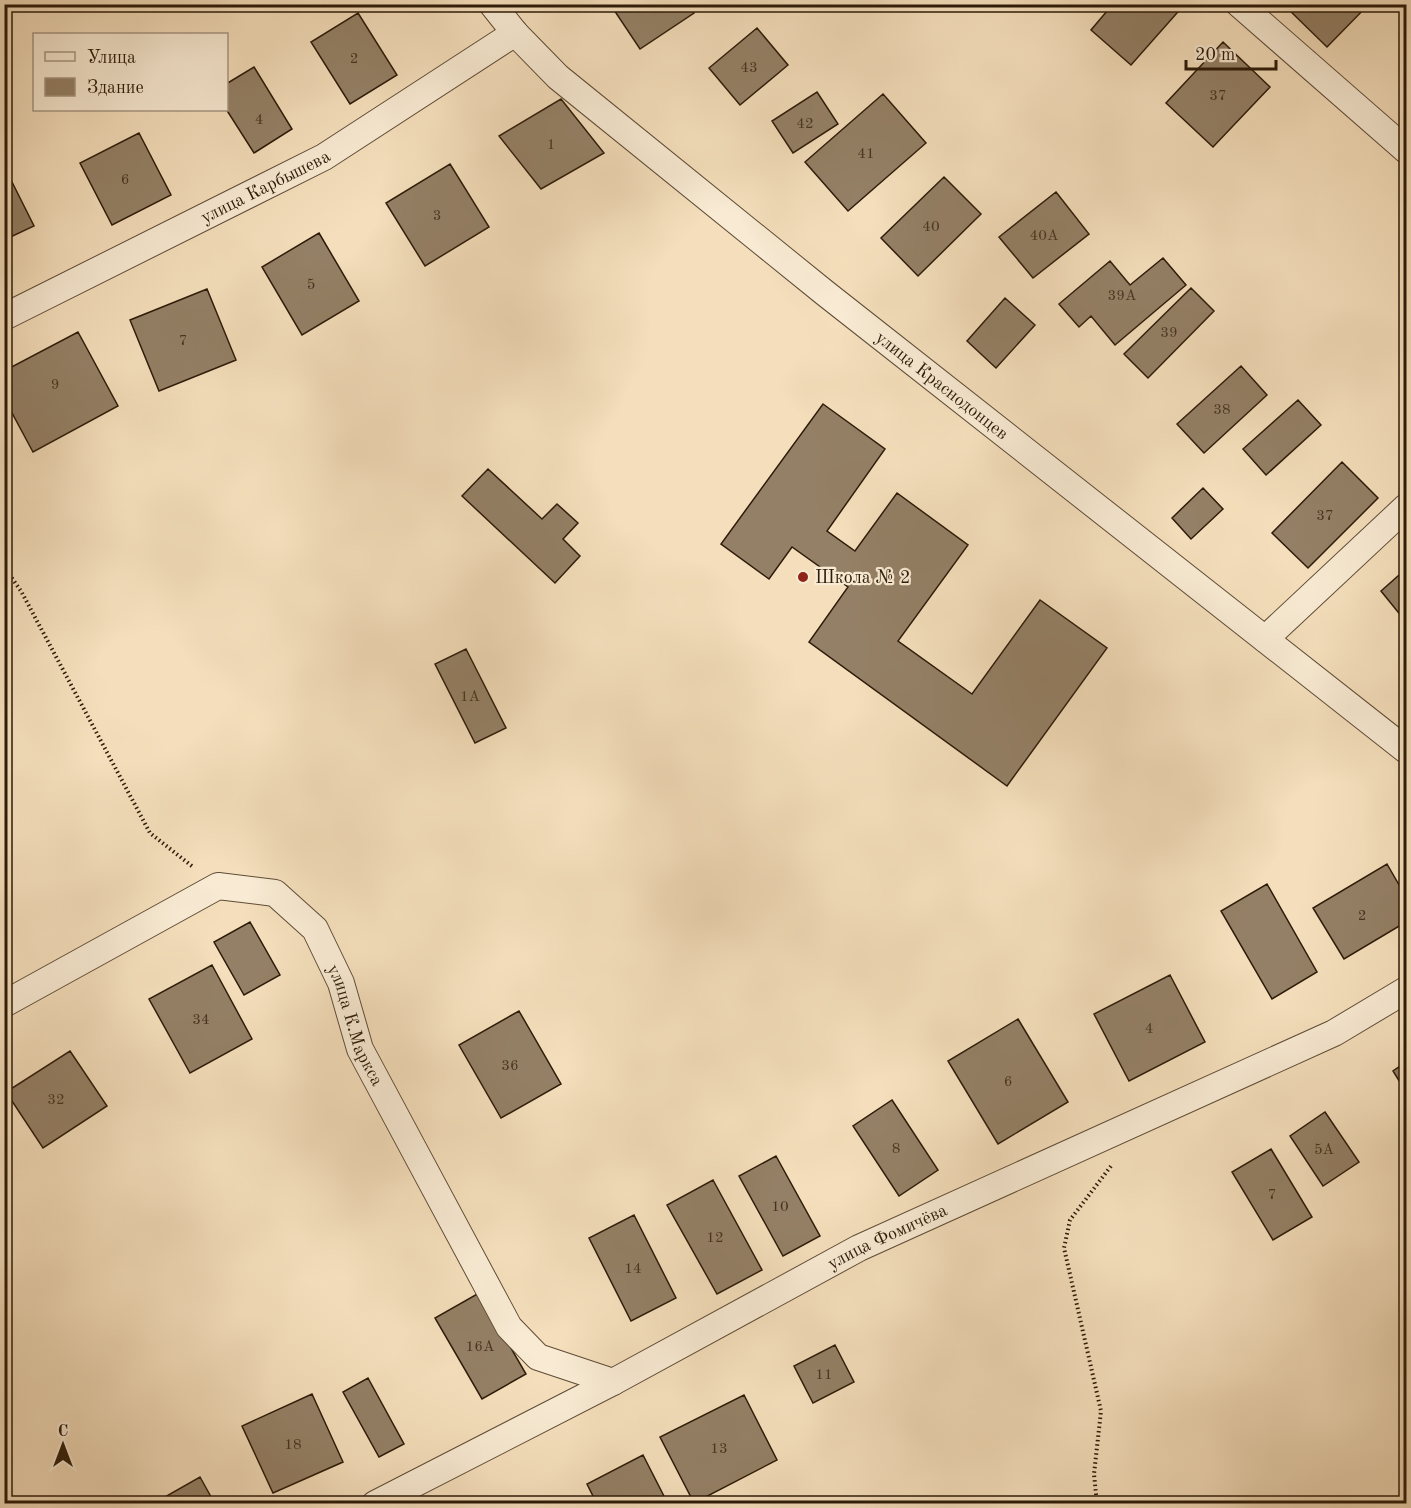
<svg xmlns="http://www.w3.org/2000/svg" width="1411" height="1508" viewBox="0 0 1411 1508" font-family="'Old Standard TT',serif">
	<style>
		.building { fill: #948066; stroke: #2d1b09; stroke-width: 1.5 }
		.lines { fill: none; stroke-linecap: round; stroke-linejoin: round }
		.street-casing { stroke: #5f4c36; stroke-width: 28 }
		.path { stroke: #2d1b09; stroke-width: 4; stroke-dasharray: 1.5 3; stroke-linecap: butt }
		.street { stroke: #f8ead3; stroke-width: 26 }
		.poi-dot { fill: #8f2418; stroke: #f8ead3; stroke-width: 2 }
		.labels { text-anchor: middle; stroke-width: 4.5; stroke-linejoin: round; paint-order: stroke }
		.number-label { font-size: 15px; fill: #473420 }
		.street-label { font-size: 18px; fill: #2d1b09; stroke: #f8ead3 }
		.poi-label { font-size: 18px; fill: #2d1b09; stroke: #f8ead3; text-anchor: start }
	</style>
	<rect width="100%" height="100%" fill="#f4debb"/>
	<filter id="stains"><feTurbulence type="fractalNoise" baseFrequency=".00333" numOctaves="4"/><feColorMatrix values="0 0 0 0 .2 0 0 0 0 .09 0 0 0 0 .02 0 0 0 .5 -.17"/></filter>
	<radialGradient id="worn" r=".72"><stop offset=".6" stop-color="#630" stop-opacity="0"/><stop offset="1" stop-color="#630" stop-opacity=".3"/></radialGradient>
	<path class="building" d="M610 4H688L694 13 640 49Z
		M1113 4H1183L1184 5 1131 65 1091 30Z
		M1283 4H1369L1327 47Z
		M358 13 397 75 350 104 311 42Z
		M757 28 788 65 740 105 709 68Z
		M1223 42 1270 87 1213 147 1166 103Z
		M254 67 292 129 254 153 226 109V84Z
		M817 92 838 124 793 153 772 121Z
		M883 94 926 143 848 211 805 162Z
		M561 99 604 153 541 189 499 136Z
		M139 133 171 195 112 225 80 163Z
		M450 164 489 227 425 266 386 203Z
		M4 166 34 226 4 240Z
		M944 177 981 214 918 276 881 238Z
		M1056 192 1089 234 1033 278 999 237Z
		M319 233 359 301 302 335 262 267Z
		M1163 258 1186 285 1115 345 1091 316 1079 327 1059 304 1110 261 1130 285Z
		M1191 288 1214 311 1148 378 1124 354Z
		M207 289 236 360 159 391 130 320Z
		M1005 298 1035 325 996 368 967 341Z
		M78 332 118 406 33 452 4 398V371Z
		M1241 366 1267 395 1204 453 1177 424Z
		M1298 400 1321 425 1266 475 1243 449Z
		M823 404 885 449 827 531 855 551 897 493 968 545 898 641 972 694 1040 600 1107 648 1007 786 809 642 848 587 792 547 769 579 721 544Z
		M1342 462 1378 498 1308 568 1272 533Z
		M488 469 542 519 557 504 578 523 563 539 580 556 555 583 462 496Z
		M1203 488 1223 509 1191 539 1172 518Z
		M1406 569V622L1381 591Z
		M466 649 506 728 475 743 435 664Z
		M1387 864 1406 897V922L1344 959 1313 908Z
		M1267 884 1317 972 1272 999 1221 911Z
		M250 922 280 975 244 995 214 942Z
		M212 965 252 1039 190 1073 149 999Z
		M1170 975 1205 1042 1129 1081 1094 1014Z
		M519 1011 561 1084 501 1118 459 1045Z
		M1018 1019 1068 1102 998 1144 948 1061Z
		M70 1051 107 1106 43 1148 6 1092Z
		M1406 1062V1092L1393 1071Z
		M892 1100 938 1170 899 1196 853 1126Z
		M1325 1112 1359 1162 1323 1186 1290 1136Z
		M1271 1149 1312 1217 1273 1240 1232 1172Z
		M776 1156 820 1236 783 1256 739 1176Z
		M713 1180 762 1270 717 1294 667 1205Z
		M634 1215 676 1298 631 1321 589 1238Z
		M479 1293 526 1374 482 1399 435 1318Z
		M835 1345 854 1382 813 1403 794 1366Z
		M368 1378 404 1444 379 1457 343 1392Z
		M312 1394 343 1462 273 1493 242 1426Z
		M744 1395 777 1460 694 1503 660 1437Z
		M643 1455 668 1504H597L587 1484Z
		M200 1477 215 1504H166L163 1498Z"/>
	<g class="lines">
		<g class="street-casing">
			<g id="street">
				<path id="s1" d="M492 4 515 33 558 77 825 293 1406 750"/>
				<path d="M1239 4 1406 150"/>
				<path id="s2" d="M4 317 324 157 515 33"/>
				<path d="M1265 639 1406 507"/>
				<path id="s3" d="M4 1004 218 886 275 893 315 929 341 983 360 1049 509 1327 538 1357 613 1382"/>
				<path id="s4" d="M375 1504 613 1382 859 1248 1334 1033 1406 990"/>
			</g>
		</g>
		<path class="path" d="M4 567 21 591 150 833 193 867
			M1097 1504 1094 1474 1101 1411 1064 1248 1070 1220 1111 1166"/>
		<use href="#street" class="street"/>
	</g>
	<circle class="poi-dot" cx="803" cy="577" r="6"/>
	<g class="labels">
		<g class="number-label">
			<text x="354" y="63">2</text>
			<text x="749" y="72">43</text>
			<text x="1218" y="100">37</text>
			<text x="259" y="124">4</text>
			<text x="805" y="128">42</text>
			<text x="551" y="149">1</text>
			<text x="866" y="158">41</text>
			<text x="125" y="184">6</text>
			<text x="437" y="220">3</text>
			<text x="931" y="231">40</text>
			<text x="1044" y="240">40А</text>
			<text x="311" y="289">5</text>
			<text x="1122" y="300">39А</text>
			<text x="1169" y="337">39</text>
			<text x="183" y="345">7</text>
			<text x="55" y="389">9</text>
			<text x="1222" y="414">38</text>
			<text x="1325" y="520">37</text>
			<text x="470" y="701">1А</text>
			<text x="1362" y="920">2</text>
			<text x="201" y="1024">34</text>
			<text x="1149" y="1033">4</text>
			<text x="510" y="1070">36</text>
			<text x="1008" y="1086">6</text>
			<text x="56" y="1104">32</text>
			<text x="896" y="1153">8</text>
			<text x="1324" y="1154">5А</text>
			<text x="1272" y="1199">7</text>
			<text x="780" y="1211">10</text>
			<text x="715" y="1242">12</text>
			<text x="633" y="1273">14</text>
			<text x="480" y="1351">16А</text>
			<text x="824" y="1379">11</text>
			<text x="293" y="1449">18</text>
			<text x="719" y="1453">13</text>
		</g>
		<g class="street-label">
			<text dy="6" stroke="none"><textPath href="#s2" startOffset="292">улица Карбышева</textPath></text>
			<text dy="6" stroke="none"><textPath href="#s1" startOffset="591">улица Краснодонцев</textPath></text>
			<text dy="6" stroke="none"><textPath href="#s3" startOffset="460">улица К.Маркса</textPath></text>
			<text dy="6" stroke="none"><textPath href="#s4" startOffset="578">улица Фомичёва</textPath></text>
		</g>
		<g class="poi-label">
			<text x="815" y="583">Школа № 2</text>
		</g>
	</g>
	<rect width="1411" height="1508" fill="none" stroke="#f4debb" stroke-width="24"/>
	<rect x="6" y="6" width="1399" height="1496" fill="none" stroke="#2d1b09" stroke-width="3"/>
	<rect x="12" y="12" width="1387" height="1484" fill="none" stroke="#2d1b09" stroke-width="1.5"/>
	<rect x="33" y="33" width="195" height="78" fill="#f8ead3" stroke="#a79782" stroke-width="1.5"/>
	<rect x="45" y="52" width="30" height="9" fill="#f8ead3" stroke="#a79782" stroke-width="1.5"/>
	<text x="87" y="63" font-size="18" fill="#2d1b09">Улица</text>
	<rect x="45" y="78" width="30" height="18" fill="#948066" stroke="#a79782" stroke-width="1.5"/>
	<text x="87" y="93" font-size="18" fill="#2d1b09">Здание</text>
	<g transform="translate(63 1445)" stroke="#f8ead3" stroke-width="4.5" paint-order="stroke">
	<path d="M0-4.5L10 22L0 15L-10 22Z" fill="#2d1b09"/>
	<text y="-9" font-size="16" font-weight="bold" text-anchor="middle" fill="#2d1b09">С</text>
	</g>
	<path d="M1186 60v9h90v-9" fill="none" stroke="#2d1b09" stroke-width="3"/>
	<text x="1195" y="60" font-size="18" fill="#2d1b09" stroke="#f8ead3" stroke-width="4.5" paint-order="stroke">20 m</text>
	<rect width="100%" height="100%" filter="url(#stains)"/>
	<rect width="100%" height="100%" fill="url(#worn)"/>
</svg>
